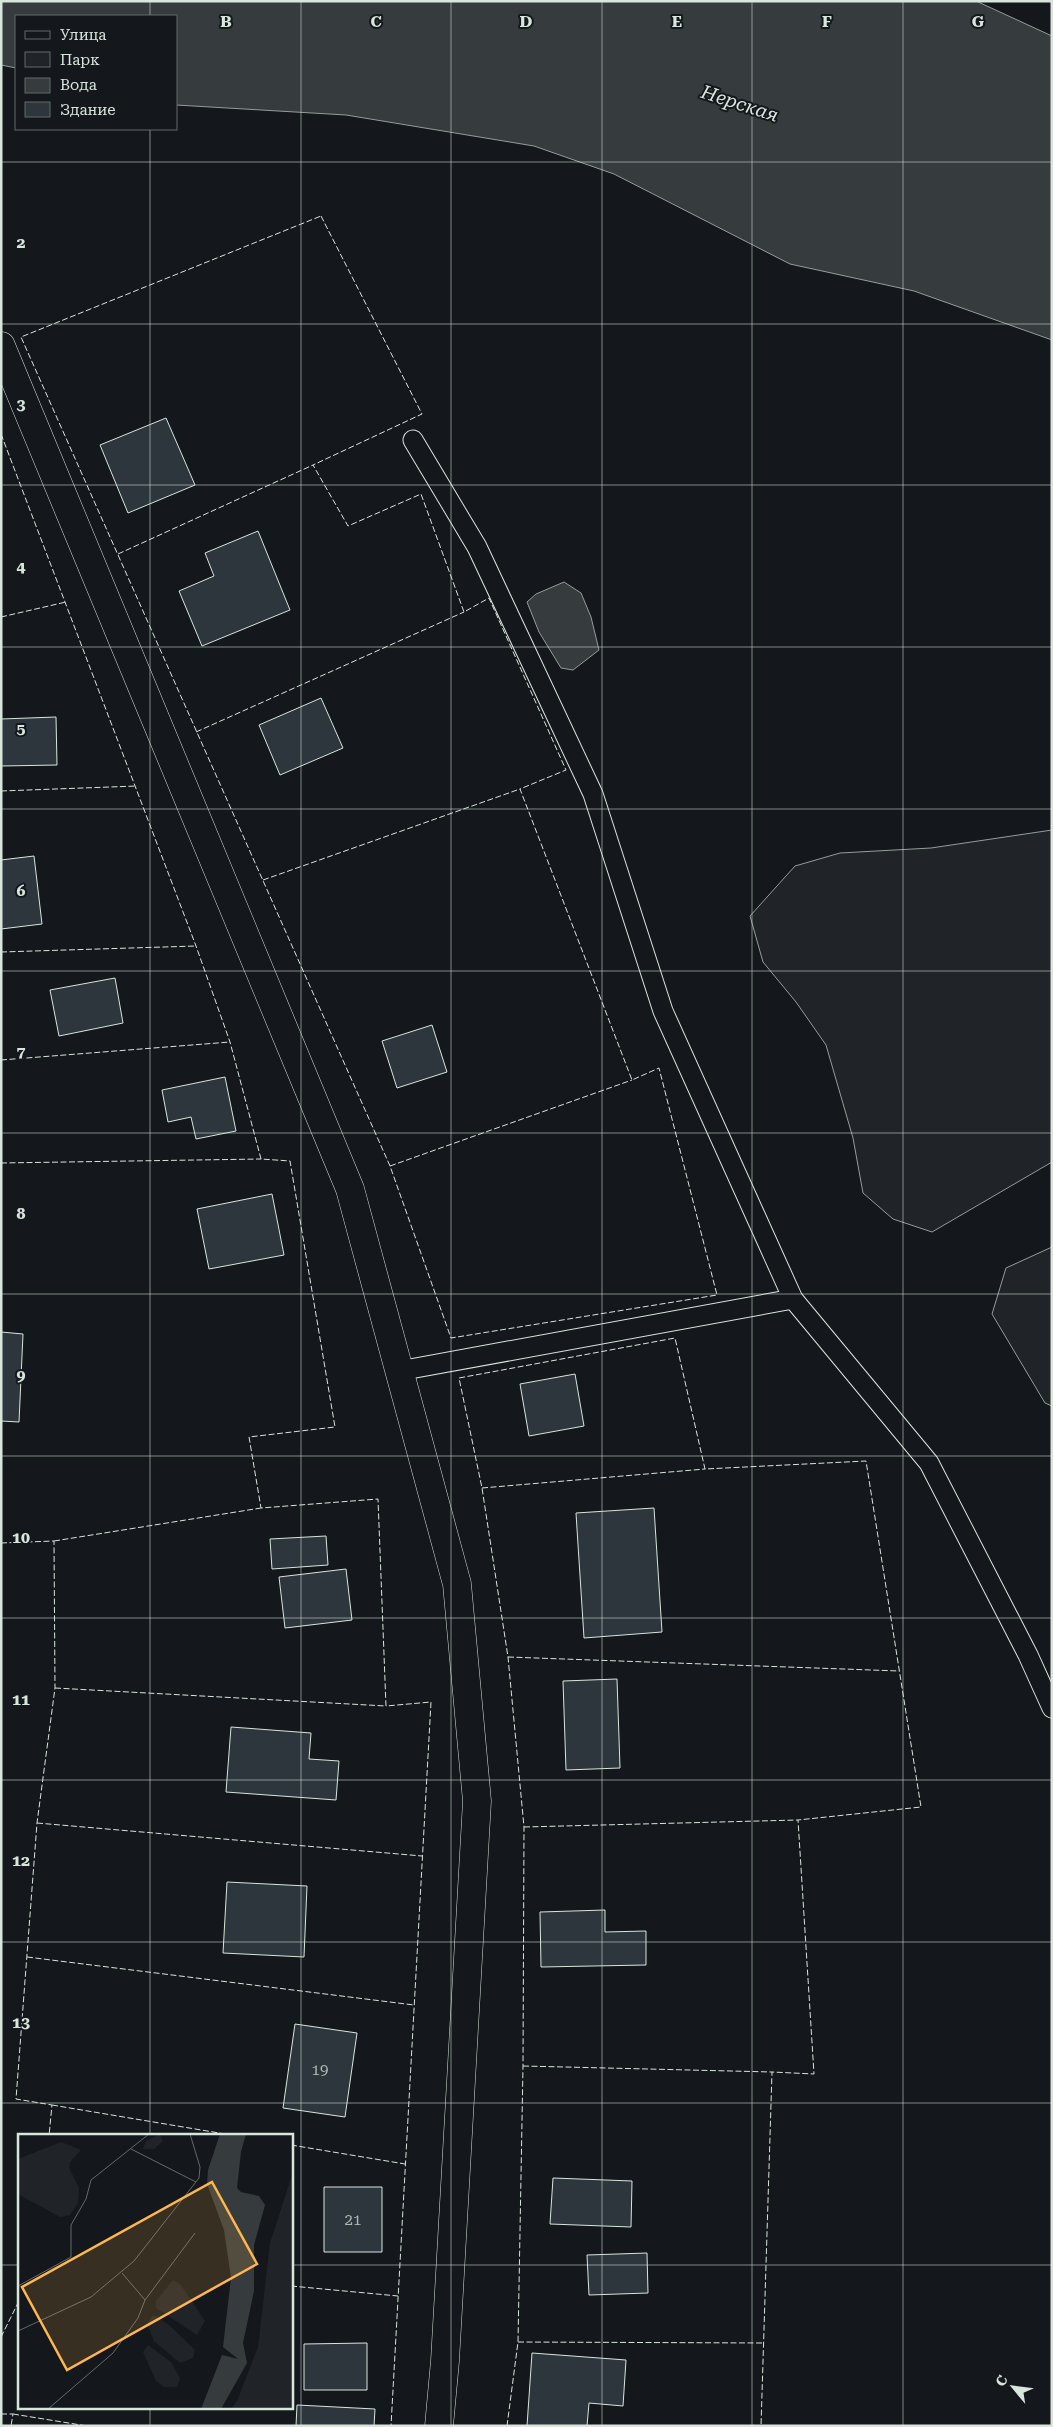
<svg xmlns="http://www.w3.org/2000/svg" width="1053" height="2427" viewBox="0 0 1053 2427" font-family="'Roboto Serif',serif">
	<style>
		.green { fill: #202428; stroke: #939e99 }
		.water { fill: #363b3e; stroke: #939e99 }
		.building { fill: #2c363c; stroke: #d8e6dc }
		.lines { fill: none; stroke-linecap: round; stroke-linejoin: round }
		.service-casing { stroke: #d8e6dc; stroke-width: 21 }
		.minor-casing { stroke: #d8e6dc; stroke-width: 29 }
		.service { stroke: #14181c; stroke-width: 19 }
		.minor { stroke: #14181c; stroke-width: 28 }
		.fence { stroke: #d8e6dc; stroke-width: 1; stroke-dasharray: 6 2.5; stroke-linecap: butt }
		.grid { fill: none; stroke: #d8e6dc; stroke-width: 1; stroke-opacity: 0.55 }
		.labels { text-anchor: middle; stroke-width: 4; stroke-linejoin: round; paint-order: stroke }
		.number-label { font-size: 15px; fill: #adbab4 }
		.water-label { font-size: 19px; font-style: italic; fill: #d8e6dc; stroke: #14181c }
		.inset-road { fill: none; stroke: #626a69; stroke-width: 1 }
		.view { fill: #ffb74d; fill-opacity: 0.15; stroke: #ffb74d; stroke-width: 2.5 }
		.inset-edge { fill: none; stroke: #d8e6dc; stroke-width: 2.5 }
		.grid-label { font-size: 16px; text-anchor: middle; font-weight: bold; fill: #d8e6dc; stroke: #14181c; stroke-width: 4; stroke-linejoin: round; paint-order: stroke }
	</style>
	<rect width="100%" height="100%" fill="#14181c"/>
	<path class="green" d="M1052 830V1162L932 1232 893 1219 863 1193 853 1138 826 1045 796 1002 763 962 750 916 795 866 840 853 931 848Z
		M1052 1247V1406L1045 1403 992 1314 1006 1268Z"/>
	<path class="water" d="M1 1H976L1052 36V340L914 291 790 264 614 174 534 146 346 115 176 105V16H16V68L1 65Z
		M564 582 581 593 591 617 599 650 573 670 561 668 539 632 527 602 536 594Z"/>
	<path class="building" d="M166 418 195 485 128 513 100 445Z
		M258 531 290 610 202 646 179 591 214 576 205 553Z
		M321 698 343 748 280 775 259 725Z
		M56 717 57 765 1 766V719Z
		M34 856 42 924 1 929V860Z
		M115 978 123 1023 59 1036 50 990Z
		M432 1025 447 1072 397 1088 382 1041Z
		M225 1077 236 1131 196 1139 191 1117 168 1122 162 1090Z
		M272 1194 284 1255 209 1269 197 1209Z
		M1 1332 23 1334 19 1422 1 1421Z
		M575 1374 584 1426 529 1436 520 1384Z
		M654 1508 662 1632 584 1638 576 1513Z
		M326 1536 328 1565 272 1569 270 1539Z
		M346 1569 352 1620 285 1628 279 1577Z
		M617 1679 620 1768 566 1770 563 1681Z
		M231 1727 311 1733 309 1759 339 1761 336 1800 226 1792Z
		M227 1882 307 1886 304 1957 223 1953Z
		M605 1910V1932L646 1931V1965L541 1967 540 1912Z
		M295 2024 357 2033 345 2117 283 2108Z
		M553 2178 632 2181 631 2227 550 2224Z
		M324 2187H382V2252H324Z
		M647 2253 648 2293 589 2295 587 2255Z
		M367 2343V2390H304V2344Z
		M532 2353 626 2360 623 2406 589 2403 587 2426H527Z
		M297 2405 375 2409 374 2426H296Z"/>
	<g class="lines">
		<g class="service-casing">
			<path id="service" d="M413 440 477 547 593 794 663 1011 793 1299 929 1463 1028 1655 1052 1708
				M399 1371 793 1299"/>
		</g>
		<g class="minor-casing">
			<path id="minor" d="M1 346 350 1189 457 1584 477 1801 445 2361 439 2426"/>
		</g>
		<use href="#service" class="service"/>
		<use href="#minor" class="minor"/>
		<path class="fence" d="M321 216 422 414 313 465 348 526 421 494 464 612 489 598 566 770 520 789 632 1080 659 1068 717 1295 451 1338 390 1166 21 337Z
			M1 434 196 946 230 1042 261 1159 290 1161 335 1427 249 1437 261 1508 378 1499 386 1706 431 1702 391 2426
			M118 554 313 465
			M1 617 66 602
			M196 732 464 612
			M1 791 137 786
			M263 880 520 789
			M1 952 196 946
			M1 1060 230 1042
			M1 1163 261 1159
			M390 1166 632 1080
			M482 1488 705 1469
			M54 1541 261 1508
			M1 1543 54 1541 55 1688 37 1823 16 2099 52 2105 49 2136
			M508 1657 899 1671
			M55 1688 386 1706
			M37 1823 422 1856
			M524 1827 798 1820
			M27 1957 414 2005
			M523 2066 772 2072
			M52 2105 237 2136
			M291 2145 405 2164
			M291 2286 398 2296
			M1 2337 19 2301
			M518 2342 763 2343
			M1 2414H13L11 2426
			M13 2414 87 2426
			M507 2426 518 2342 523 2066 524 1827 508 1657 482 1488 459 1378 675 1338 705 1469 866 1461 921 1807 798 1820 814 2074 772 2072 761 2426"/>
	</g>
	<path class="grid" d="M150 1V16M301 1V2426M451 1V2426M602 1V2426M752 1V2426M903 1V2426M150 129V2136M1 162H1052M1 324H1052M1 485H1052M1 647H1052M1 809H1052M1 971H1052M1 1133H1052M1 1294H1052M1 1456H1052M1 1618H1052M1 1780H1052M1 1942H1052M1 2103H1052M1 2265H19M291 2265H1052M150 2408V2426"/>
	<g class="labels">
		<g class="number-label">
			<text x="320" y="2075">19</text>
			<text x="353" y="2225">21</text>
		</g>
		<g class="water-label">
			<text transform="translate(740 103) rotate(18)" y="7">Нерская</text>
		</g>
	</g>
	<g transform="translate(18 2134)">
		<rect width="275" height="275" fill="#14181c"/>
		<path d="M142 0 145 7 136 15H125L128 7ZM43 8 63 16 52 28 51 34 61 54 60 69 52 81 42 83 0 60V25ZM275 38V275H213L219 267 240 213 252 109ZM155 146 163 151 187 187 179 201 138 174V167ZM134 182H138L151 191 177 216 175 224 162 229 136 207 129 190ZM130 211 153 228 162 244 159 253H146L138 247 125 218Z" fill="#202428"/>
		<path d="M202 0H228L223 18 219 54 223 58 241 62 247 71 236 111V157L225 209 229 229 203 275H183L204 221 220 225 205 213 213 144 206 96 189 50 190 36Z" fill="#363b3e"/>
		<path class="inset-road" d="M113 15 178 48M104 139 127 166M0 152 53 123V91L68 65 73 46 131 0M0 197 73 163 116 127 181 44 182 33 172 0M30 275 95 219 120 184 127 166 177 99"/>
		<path class="view" d="M194 48 239 130 49 236 4 153Z"/>
		<rect width="275" height="275" class="inset-edge"/>
	</g>
	<g class="grid-label">
		<text x="226" y="27">B</text>
		<text x="376" y="27">C</text>
		<text x="526" y="27">D</text>
		<text x="677" y="27">E</text>
		<text x="827" y="27">F</text>
		<text x="978" y="27">G</text>
		<text x="21" y="248">2</text>
		<text x="21" y="410">3</text>
		<text x="21" y="572">4</text>
		<text x="21" y="734">5</text>
		<text x="21" y="896">6</text>
		<text x="21" y="1057">7</text>
		<text x="21" y="1219">8</text>
		<text x="21" y="1381">9</text>
		<text x="21" y="1543">10</text>
		<text x="21" y="1705">11</text>
		<text x="21" y="1866">12</text>
		<text x="21" y="2028">13</text>
	</g>
	<rect width="1053" height="2427" fill="none" stroke="#d8e6dc" stroke-width="5"/>
	<rect x="15" y="15" width="162" height="115" fill="#14181c" stroke="#626a69"/>
	<rect x="25" y="31" width="25" height="8" fill="#14181c" stroke="#626a69"/>
	<text x="60" y="40" font-size="15" fill="#d8e6dc">Улица</text>
	<rect x="25" y="52" width="25" height="15" fill="#202428" stroke="#626a69"/>
	<text x="60" y="65" font-size="15" fill="#d8e6dc">Парк</text>
	<rect x="25" y="78" width="25" height="15" fill="#363b3e" stroke="#626a69"/>
	<text x="60" y="90" font-size="15" fill="#d8e6dc">Вода</text>
	<rect x="25" y="102" width="25" height="15" fill="#2c363c" stroke="#626a69"/>
	<text x="60" y="115" font-size="15" fill="#d8e6dc">Здание</text>
	<g transform="translate(1013 2387) rotate(299)" stroke="#14181c" stroke-width="4" paint-order="stroke">
	<path d="M0-4L9 19L0 12L-9 19Z" fill="#d8e6dc"/>
	<text y="-8" font-size="14" font-weight="bold" text-anchor="middle" fill="#d8e6dc">С</text>
	</g>
</svg>
